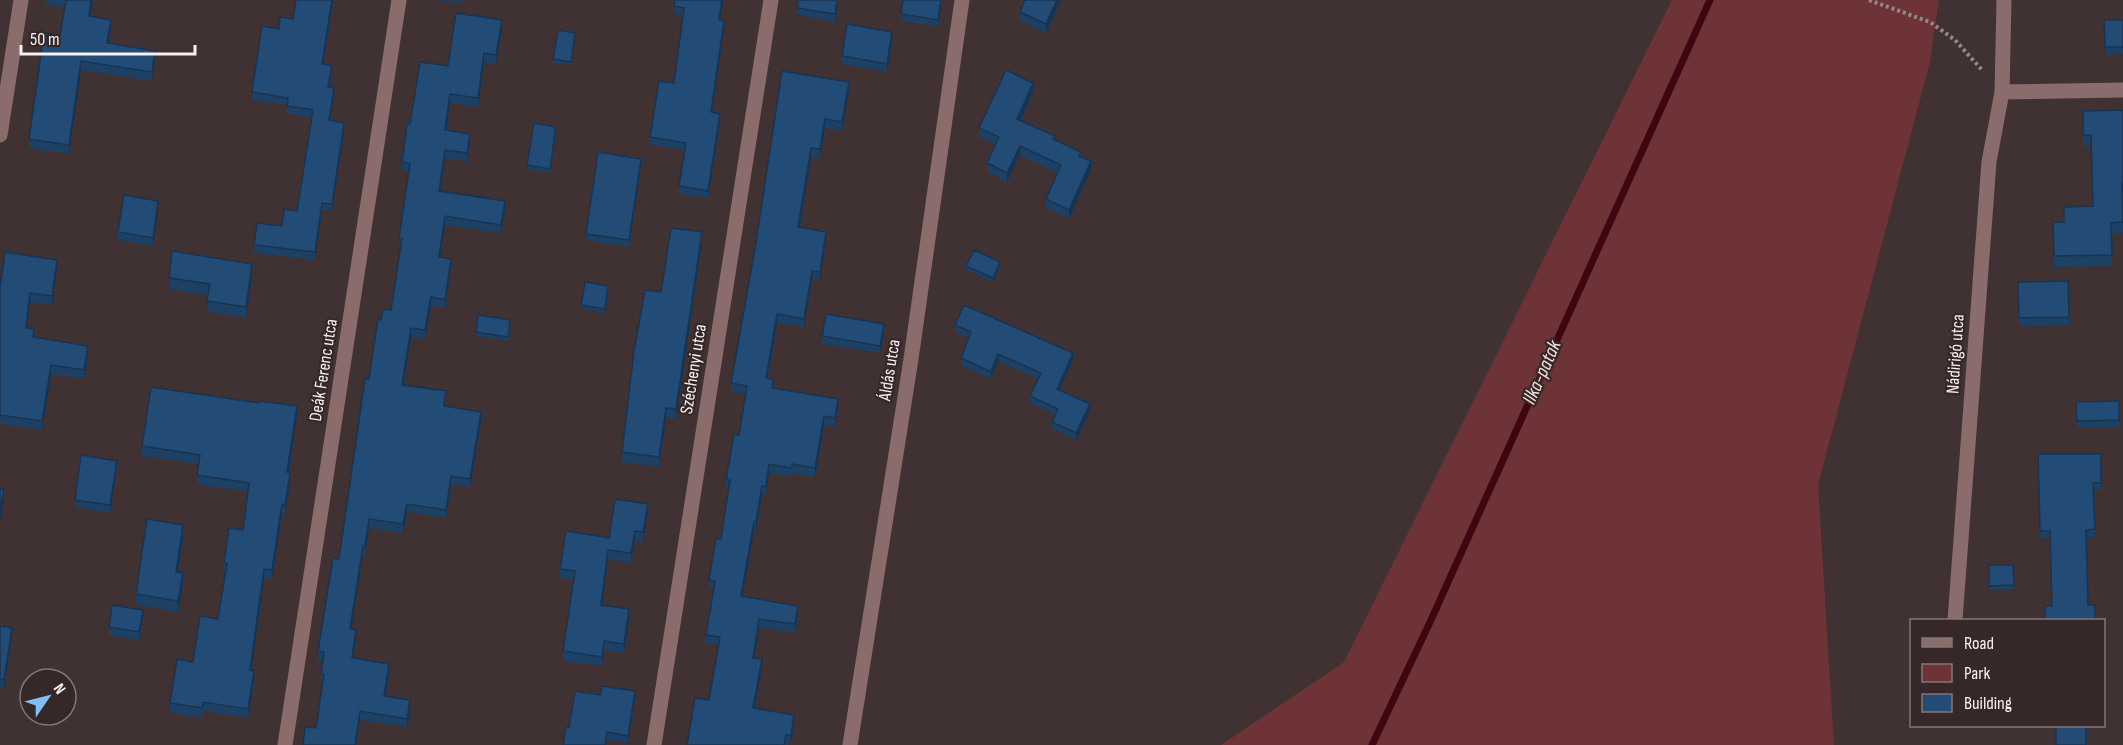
<svg xmlns="http://www.w3.org/2000/svg" width="2123" height="745" viewBox="0 0 2123 745" font-family="'Sofia Sans Condensed',sans-serif">
	<style>
		.green { fill: #6d3337 }
		.lines { fill: none; stroke-linecap: round; stroke-linejoin: round }
		.stream { stroke: #3f0610; stroke-width: 7 }
		.path { stroke: #958989; stroke-width: 4; stroke-dasharray: 3 3; stroke-linecap: butt }
		.minor { stroke: #8b6c6d; stroke-width: 15 }
		.wall { fill: #1d4065 }
		.shaded-wall { fill: #183453 }
		.building { fill: #224b76; stroke: #183453; stroke-width: 1.5 }
		.labels { text-anchor: middle; stroke-width: 4.5; stroke-linejoin: round; paint-order: stroke }
		.street-label { font-size: 18px; fill: #faf0f0; stroke: #362728 }
		.water-label { font-size: 20px; font-style: italic; fill: #f4dfdf; stroke: #362728 }
	</style>
	<rect width="100%" height="100%" fill="#403132"/>
	<path class="green" d="M1672 0H1939L1930 62 1818 485 1834 745H1221L1344 662Z"/>
	<g class="lines">
		<path class="stream" d="M1372 745 1431 620 1710 0"/>
		<path class="path" d="M1869 0 1930 22 1955 40 1983 71"/>
		<path class="minor" d="M2002 92 2123 90
			M0 135 21 0
			M1955 620 1989 162 2002 92 2004 0
			M285 745 399 0
			M654 745 771 0
			M850 745 911 359 962 0"/>
	</g>
	<path class="wall" d="M46 0H93L90 16 111 28 108 43 155 59 152 81 81 70 69 154 29 148V139L60 36 65 7 46 4Z
		M333 0 323 64 332 73 330 87 334 95 330 121 344 130 332 211 322 210 315 260 254 253V245L282 226 297 211 312 117 287 114V105L252 100V92L293 19Z
		M436 0H461L460 3Z
		M675 0 720 20 724 28 712 112 720 121 708 198 679 194V186L685 150 650 145V137L674 83 683 15 674 14Z
		M798 0H838L835 22 797 15Z
		M903 0H942L938 27 901 21V14Z
		M1025 0H1061L1046 33 1020 21V12Z
		M2104 20H2123V54L2105 55Z
		M502 28 496 64 484 62 478 107 450 103 446 130 470 142 467 162 445 158 440 191 505 210 501 233 445 225 440 257 451 267 445 308 431 306 425 339 411 337 404 385 446 400 445 407 481 421 470 487 451 484 446 518 407 512 403 533 369 528 365 555H363L351 629 356 639 353 658 389 672 386 696 410 709 407 727 360 720 316 728 322 683 321 682V674L323 660H318V651L339 559 369 379 381 320 391 310 401 247 399 246V238L409 172 402 171V162L410 124 448 66Z
		M575 36 571 65 553 63V59Z
		M892 40 887 72 842 64V56Z
		M782 71 849 91 842 131 825 128 820 158 811 157 800 227 826 241 820 280 812 279 804 327 777 323 768 378 773 388 838 408 835 427 824 425 815 477 792 473V476L769 473 766 495 762 494 756 531H754L742 596 798 615 795 633 759 627 754 658 762 668 755 708 794 723 791 744H786V745H687L709 700 719 645 706 643V635L714 589 709 588V580L721 539 729 489 726 488V480L739 435 746 394 731 392V383L755 249Z
		M1033 92 1021 120 1055 140 1081 157 1091 170 1069 219 1046 208V199L1057 173 1020 155 1007 182 987 172V163L995 144 979 137V128Z
		M2123 110V233L2112 234V266L2054 267 2053 222H2064L2093 206 2091 146H2083V111Z
		M556 131 550 173 527 169V165Z
		M641 165 629 247 586 240V234Z
		M158 208 153 246 118 240V232Z
		M702 242 676 419 666 418 659 467 622 462V452L661 292Z
		M966 266H1000L993 282 966 270Z
		M57 269 52 305 30 302 27 328 34 337 88 354 84 379 51 374 42 430 0 424V286Z
		M252 275 246 318 207 312 208 295 169 289V278Z
		M2068 281 2069 325 2019 326 2018 282Z
		M608 290 605 313 581 309V305Z
		M510 324 508 341 476 336V332Z
		M955 325 1073 360 1060 390 1090 411 1076 440 1052 429V422L1056 415 1030 403V396L1038 379 998 361 991 379 961 365V358L969 338 955 332Z
		M884 331 880 353 822 344V336Z
		M2119 401V427L2077 428 2076 402Z
		M297 416 289 472 290 482 285 514H282L272 579 264 578 251 671 254 680 248 718 203 711 202 718 170 713V703L218 619 225 572H224V563L243 530 248 492 197 484V475L198 464 142 456V446Z
		M2038 454H2101V490H2094L2095 537H2086L2052 606 2050 538H2040Z
		M117 468 110 513 75 507V500Z
		M648 513 643 541 635 540 631 563 608 559 602 605 629 619 624 653 604 650 602 666 563 661V651L574 580 560 578V569Z
		M183 536 178 572 183 584 178 612 136 605V594Z
		M1989 565H2013L2014 589 1989 590Z
		M143 617 139 640 109 635V627Z
		M0 626 12 636 4 688 0 687Z
		M600 695 635 699 628 743 607 740 606 745H563L569 727Z"/>
	<path class="shaded-wall" d="M91 0H93L89 25V16Z
		M332 0H333L322 72V64Z
		M722 0H723L719 27V20Z
		M837 0H838L835 22V14Z
		M941 0H942L938 27V20Z
		M1057 0H1061L1046 33V24Z
		M111 20V28L107 52V43Z
		M502 20V28L496 64V55Z
		M724 21V28L711 119V112Z
		M892 32V40L887 72V64Z
		M155 51V59L152 81V72Z
		M484 53V62L478 107V98Z
		M81 61V70L69 154V145Z
		M849 82V91L842 131V122Z
		M1033 83V92L1017 128V119Z
		M334 88V95L329 128V120Z
		M450 94V103L445 138V130Z
		M720 114V121L708 198V191Z
		M825 119V128L820 158V149Z
		M344 123V130L332 211V204Z
		M470 134V142L467 162V153Z
		M1020 146V155L1007 182V173Z
		M811 148V157L798 236V227Z
		M445 150V158L439 200V191Z
		M641 159V165L629 247V240Z
		M1091 161V170L1069 219V210Z
		M158 201V208L153 246V238Z
		M505 201V210L501 233V225Z
		M322 203V210L315 260V252Z
		M445 216V225L439 265V257Z
		M702 232V242L676 419V409Z
		M826 232V241L820 280V272Z
		M451 259V267L445 308V300Z
		M57 260V269L52 305V296Z
		M1000 262V266L993 282V278Z
		M252 264V275L246 318V307Z
		M812 271V279L804 327V319Z
		M30 293V302L26 337V328Z
		M431 297V306L425 339V330Z
		M777 314V323L766 386V378Z
		M884 324V331L880 353V346Z
		M411 328V337L402 393V385Z
		M88 346V354L84 379V370Z
		M1073 353V360L1057 396V389Z
		M998 354V361L991 379V372Z
		M51 365V374L42 430V421Z
		M838 399V408L835 427V418Z
		M1090 404V411L1076 440V433Z
		M297 406V416L287 482V472Z
		M666 408V418L659 467V457Z
		M481 412V421L470 487V479Z
		M824 416V425L815 477V468Z
		M117 461V468L110 513V505Z
		M769 464V473L766 495V486Z
		M290 473V482L285 514V505Z
		M451 476V484L446 518V510Z
		M762 486V494L756 531V522Z
		M4 490V498L0 521V513Z
		M282 504V514L272 579V570Z
		M407 504V512L403 533V524Z
		M648 504V513L643 541V532Z
		M369 519V528L365 555V546Z
		M754 522V531L741 605V596Z
		M183 525V536L176 583V572Z
		M635 531V540L631 563V553Z
		M363 546V555L350 638V629Z
		M608 550V559L601 614V605Z
		M264 569V578L250 680V670Z
		M183 573V584L178 612V601Z
		M798 606V615L795 633V624Z
		M629 609V619L624 653V644Z
		M143 610V617L139 640V632Z
		M759 619V627L753 666V658Z
		M12 628V636L4 688V680Z
		M356 630V639L352 667V658Z
		M604 641V650L602 666V657Z
		M762 659V668L753 716V708Z
		M389 664V672L384 705V696Z
		M254 671V680L248 718V709Z
		M635 691V699L628 743V736Z
		M410 700V709L407 727V719Z
		M360 711V720L356 745H355Z
		M794 715V723L791 744V736Z"/>
	<path class="building" d="M66 0H91L89 16 111 20 107 43 155 51 152 72 81 61 69 145 29 139 44 33 60 36Z
		M296 0H332L322 64 332 66 328 87 334 88 329 120 344 123 332 204 322 203 315 252 254 245 257 223 282 226 284 209 297 211 313 110 287 106 288 98 252 92 262 26 279 29 280 17 293 19Z
		M675 0H722L719 20 724 21 711 112 720 114 708 191 679 186 686 143 650 137 659 81 674 83 684 8 674 6Z
		M798 0H837L835 14 797 8Z
		M903 0H941L938 20 901 14Z
		M1025 0H1057L1046 24 1020 12Z
		M456 13 502 20 496 55 484 53 478 98 450 94 445 130 470 134 467 153 445 150 439 191 505 201 501 225 445 216 439 257 451 259 445 300 431 297 425 330 411 328 402 385 446 391 444 406 481 412 470 479 451 476 446 510 407 504 403 524 369 519 365 546H363L350 629 356 630 352 658 389 664 384 696 410 700 407 719 360 711 355 745H303L305 727 316 728 324 674H321L324 652 318 651 333 558 339 559 365 379H369L378 319 381 320 383 309 391 310 402 238H399L410 164 402 162 407 124H410L420 62 448 66Z
		M2104 20H2123V47H2105Z
		M847 24 892 32 887 64 842 56Z
		M558 30 575 33 571 62 553 59Z
		M1006 70 1033 83 1017 119 1055 136 1053 139 1081 152 1079 156 1091 161 1069 210 1046 199 1061 165 1020 146 1007 173 987 163 999 137 979 128Z
		M782 71 849 82 842 122 825 119 820 149 811 148 798 227 826 232 820 272 812 271 804 319 777 314 766 378 773 379 772 388 838 399 835 418 824 416 815 468 792 464V468L769 464 766 486H762L756 522H754L741 596 798 606 795 624 759 619 753 658 762 659 753 708 794 715 791 736 786 735 784 745H687L695 698 709 700 720 637 706 635 715 581 709 580 716 538 721 539 730 480H726L734 434 739 435 747 386 731 383 755 249Z
		M2123 110V182H2122L2123 222 2111 223 2112 255 2054 256 2053 222H2064V207L2093 206 2091 135H2083V111Z
		M534 123 556 127 550 169 527 165Z
		M598 152 641 159 629 240 586 234Z
		M124 195 158 201 153 238 118 232Z
		M671 228 702 232 676 409 666 408 659 457 622 452 634 351 645 290 661 292Z
		M974 250 1000 262 993 278 966 266Z
		M172 251 252 264 246 307 207 301 210 284 169 278Z
		M5 252 57 260 52 296 30 293 26 328 34 329 33 337 88 346 84 370 51 365 42 421 0 415V286Z
		M2068 281 2069 317 2019 318 2018 282Z
		M585 282 608 286 605 309 581 305Z
		M964 305 1073 353 1057 389 1090 404 1076 433 1052 422 1058 409 1030 396 1041 373 998 354 991 372 961 358 971 332 955 325Z
		M826 314 884 324 880 346 822 336Z
		M478 315 510 320 508 337 476 332Z
		M151 387 259 403 260 401 297 406 287 472 290 473 285 505 282 504 272 570 264 569 250 670 254 671 248 709 203 702 202 708 170 703 177 659 193 662 200 616 218 619 227 563H224L229 528 243 530 249 483 197 475 200 455 142 446Z
		M2119 401V420L2077 421 2076 402Z
		M2038 454H2101V483H2093L2095 529 2086 530 2088 605H2095V621H2045V606H2052L2050 531H2040Z
		M81 455 117 461 110 505 75 500Z
		M0 489 4 490 0 513Z
		M615 499 648 504 643 532 635 531 631 553 608 550 601 605 629 609 624 644 604 641 602 657 563 651 575 571 560 569 566 531 609 538Z
		M147 519 183 525 176 572 183 573 178 601 136 594Z
		M1989 565H2013L2014 585 1989 586Z
		M112 605 143 610 139 632 109 627Z
		M0 626 12 628 4 680 0 679Z
		M602 686 635 691 628 736 607 732 605 745H563L566 727H569L575 691 600 695Z
		M2056 726H2086V745H2056Z"/>
	<g class="labels">
		<g class="street-label">
			<text transform="translate(1955 354) rotate(-86)" y="6">Nádirigó utca</text>
			<text transform="translate(693 369) rotate(-81)" y="6">Széchenyi utca</text>
			<text transform="translate(323 370) rotate(-81)" y="6">Deák Ferenc utca</text>
			<text transform="translate(889 370) rotate(-81)" y="6">Áldás utca</text>
		</g>
		<g class="water-label">
			<text transform="translate(1541 372) rotate(-66)" y="7">Ilka-patak</text>
		</g>
	</g>
	<rect x="1910" y="619" width="195" height="108" fill="#362728" stroke="#847778" stroke-width="1.5"/>
	<rect x="1922" y="638" width="30" height="9" fill="#8b6c6d" stroke="#847778" stroke-width="1.5"/>
	<text x="1964" y="649" font-size="18" fill="#faf0f0">Road</text>
	<rect x="1922" y="664" width="30" height="18" fill="#6d3337" stroke="#847778" stroke-width="1.5"/>
	<text x="1964" y="679" font-size="18" fill="#faf0f0">Park</text>
	<rect x="1922" y="694" width="30" height="18" fill="#224b76" stroke="#847778" stroke-width="1.5"/>
	<text x="1964" y="709" font-size="18" fill="#faf0f0">Building</text>
	<g transform="translate(48 697) rotate(55)"><circle r="28" fill="#362728" stroke="#847778" stroke-width="1.5"/>
	<path d="M0-4.5L10 22L0 15L-10 22Z" fill="#83bcfb"/>
	<text y="-9" font-size="16" font-weight="bold" text-anchor="middle" fill="#faf0f0">N</text>
	</g>
	<path d="M21 45v9h174v-9" fill="none" stroke="#faf0f0" stroke-width="3"/>
	<text x="30" y="45" font-size="18" fill="#faf0f0" stroke="#362728" stroke-width="4.5" paint-order="stroke">50 m</text>
</svg>
